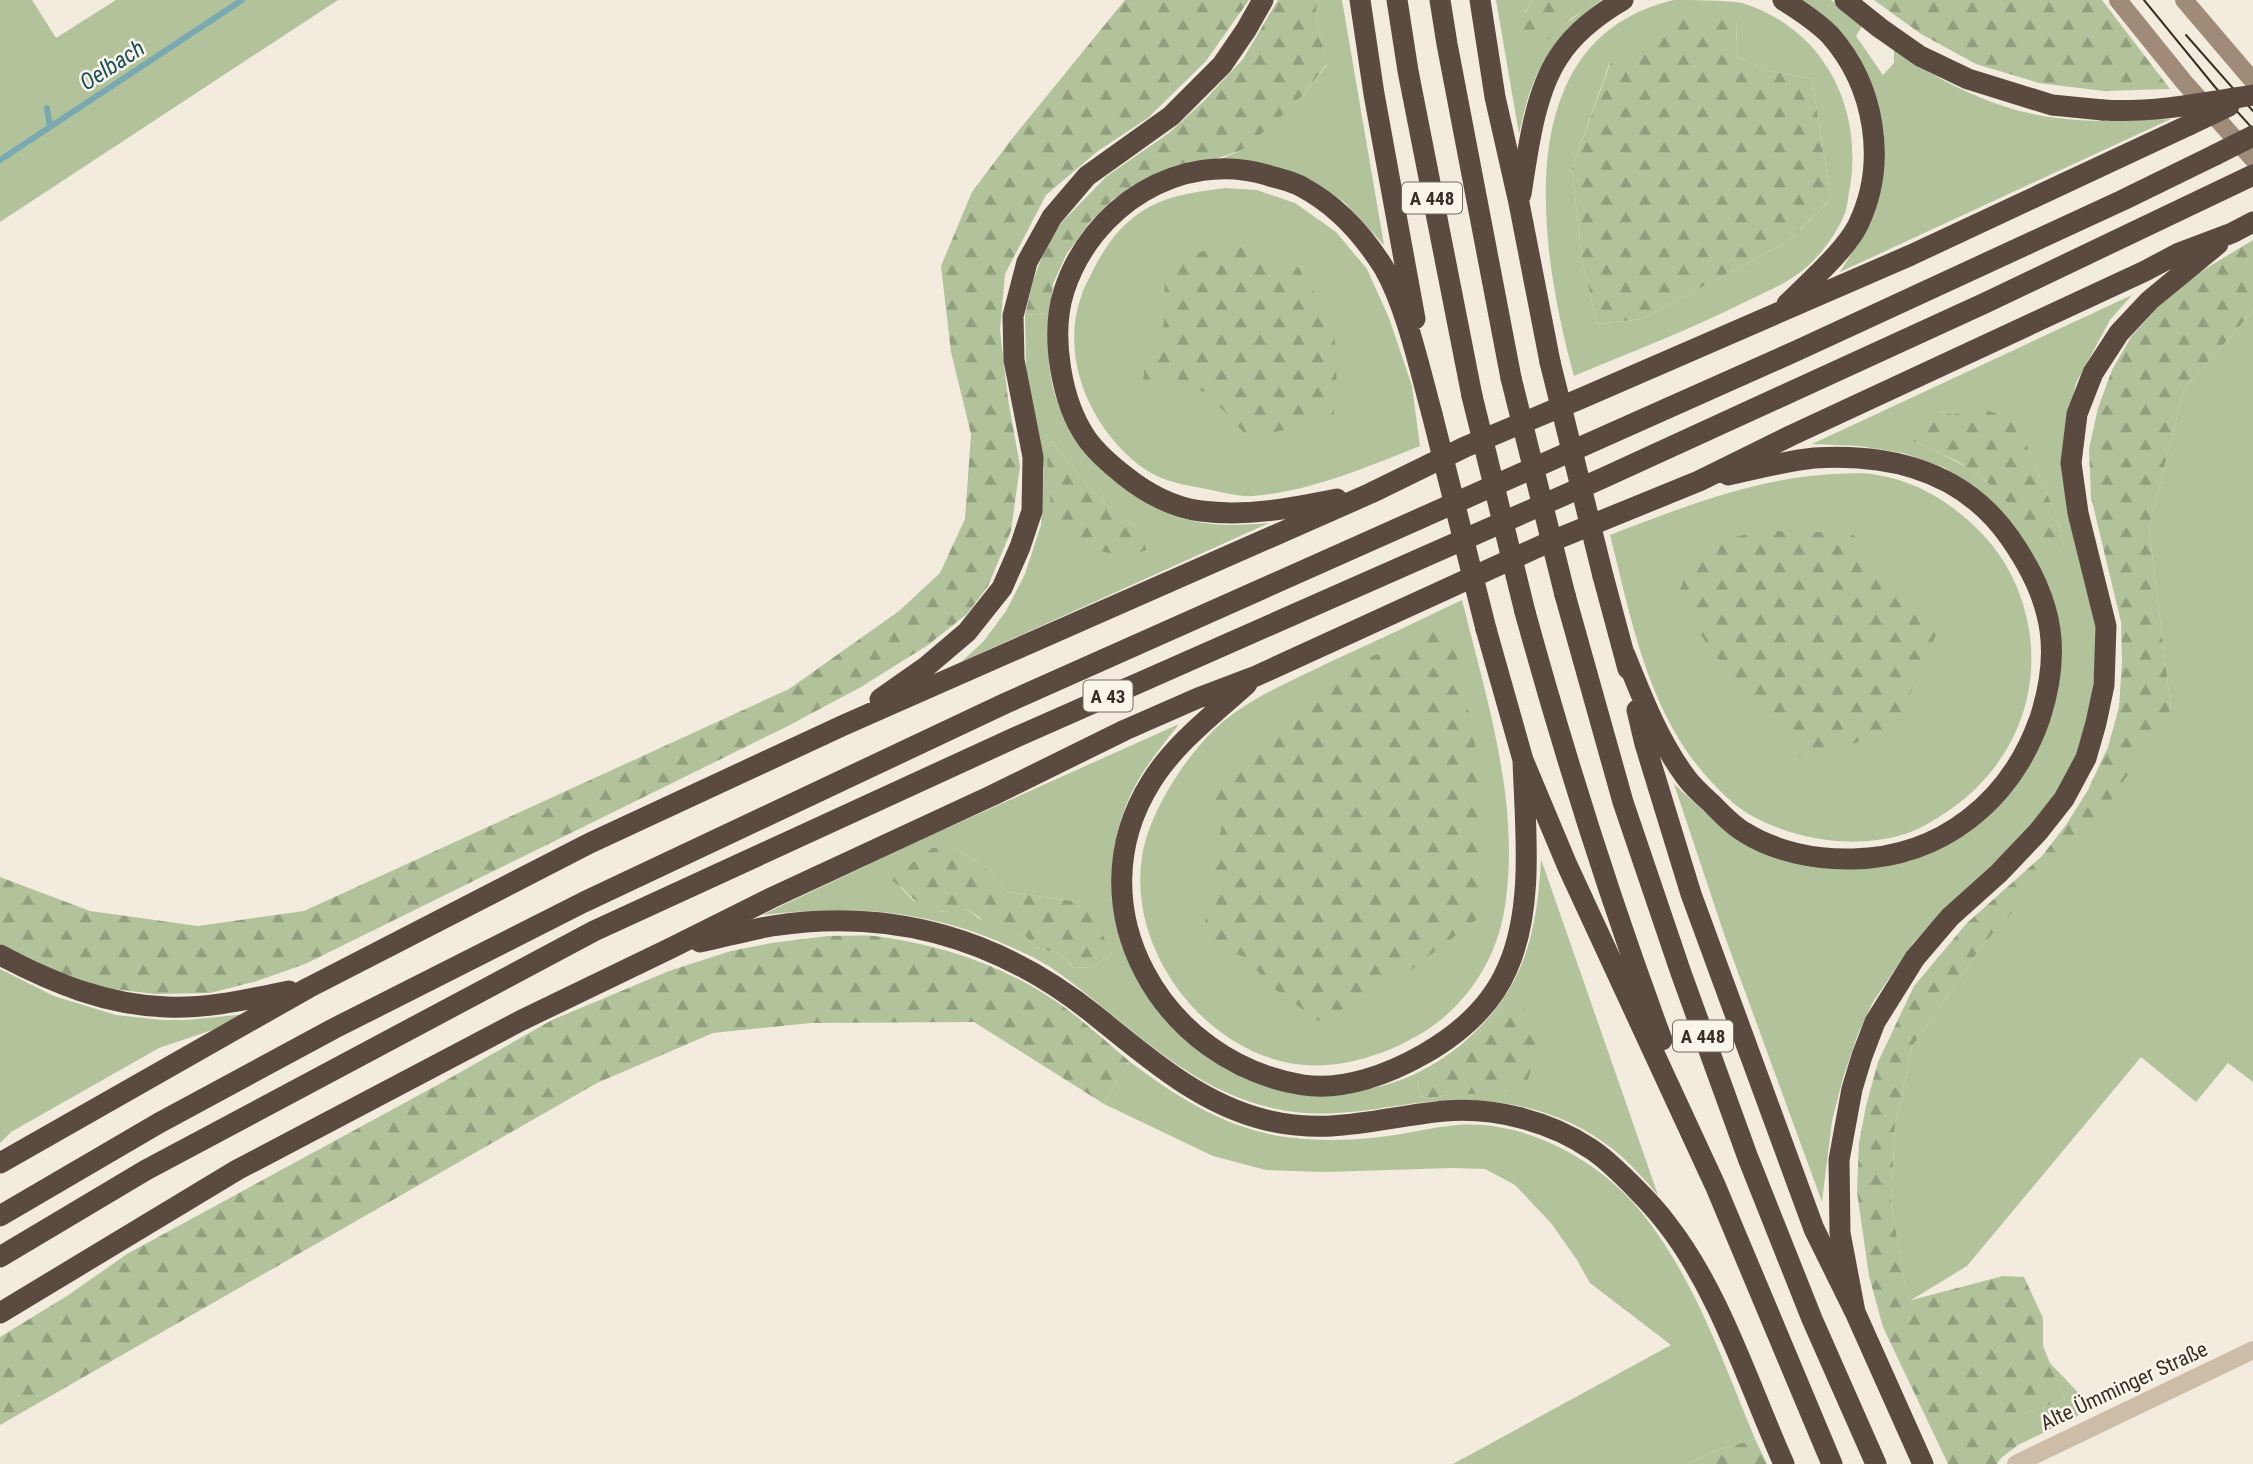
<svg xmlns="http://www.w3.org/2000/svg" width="2253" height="1464" viewBox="0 0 2253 1464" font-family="'Roboto Condensed',sans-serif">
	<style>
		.green { fill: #b2c39c; fill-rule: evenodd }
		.forest { fill: url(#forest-firs) }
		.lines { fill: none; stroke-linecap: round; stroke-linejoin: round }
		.stream { stroke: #7ba9b1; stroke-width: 6 }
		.street { stroke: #ccbca8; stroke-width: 18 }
		.secondary { stroke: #a08b79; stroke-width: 18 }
		.highway { stroke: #5a4a3f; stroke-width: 21 }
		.tram { stroke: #382f29; stroke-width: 2 }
		.highway-bridge { stroke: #5a4a3f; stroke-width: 21 }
		.labels { text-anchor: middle; stroke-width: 5; stroke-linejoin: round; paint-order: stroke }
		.shield { fill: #faf5ea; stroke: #726a63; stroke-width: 2 }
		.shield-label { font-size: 19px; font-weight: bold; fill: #382f29 }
		.street-label { font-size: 21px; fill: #382f29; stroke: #faf5ea }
		.water-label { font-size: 23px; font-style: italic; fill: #1c505b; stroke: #faf5ea }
	</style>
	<defs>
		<pattern id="forest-firs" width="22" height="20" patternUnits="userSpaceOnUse" patternTransform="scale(1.75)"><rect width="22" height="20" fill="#b2c39c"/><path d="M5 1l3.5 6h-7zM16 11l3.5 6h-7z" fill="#929f7f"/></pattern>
	</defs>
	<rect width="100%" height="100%" fill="#f3ebdd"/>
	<path class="green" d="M0 0H32L56 38 116 0H338L0 222Z
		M1317 0H1342L1384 245 1344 202 1320 187 1218 160 1242 150 1303 95 1327 65 1316 18Z
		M1496 0H1533L1525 12 1546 40 1556 36C1560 25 1564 25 1572 19 1579 15 1585 6 1588 0H1602C1592 6 1585 15 1577 22 1539 59 1530 83 1519 134Z
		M1674 0C1695 0 1722 0 1742 3 1823 28 1863 106 1850 187 1848 195 1848 205 1845 213 1838 231 1823 252 1809 265 1791 282 1766 292 1745 302 1689 330 1631 352 1574 376 1540 252 1505 39 1674 0ZM1676 16H1737L1736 56 1766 70 1812 79 1831 199 1789 241 1642 319 1597 324 1582 259 1572 168 1610 62Z
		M1799 0H1831L1863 25 1856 36 1883 75 1894 63V50C1943 83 1997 111 2057 118 2095 123 2133 120 2171 119L1840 272 1869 225 1884 148 1883 127 1874 92 1864 68Z
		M1225 188 1257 190 1295 203 1336 232 1367 269 1389 318 1412 386 1420 446C1367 467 1312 491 1253 496 1239 497 1221 492 1206 489 1186 485 1164 482 1146 470 1092 433 1058 358 1082 294 1084 286 1090 278 1093 270 1106 245 1120 225 1144 210 1168 195 1197 192 1225 188Z
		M2132 295 2110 320 2076 383 2067 424 2099 639 2088 723 2075 759 2056 796 2031 831 1943 911 1913 943 1873 1002 1858 1034 1843 1078 1832 1121 1822 1202 1724 934 1674 784 1708 815 1734 836 1874 867 1910 861 1941 848 1987 816 2014 789 2032 758 2057 624 1976 489 1945 468 1903 453 1859 446 1812 444ZM1939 411 2025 435 2029 452 2058 519 2064 547 2036 549C2027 534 2019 517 2008 503 1983 472 1949 457 1913 441Z
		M2253 311V1082L2228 1063 2196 1102 2141 1057 1967 1266 1908 1302 1891 1203 1895 1125 1912 1047 1983 944 2171 709 2149 528 2184 389Z
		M1050 313C1048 341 1047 372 1056 398 1077 456 1129 505 1189 520 1215 527 1243 525 1269 523L961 662 983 642 1006 611 1025 574 1041 525 1044 469 1026 367 1025 315ZM1052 441 1075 471 1105 504 1138 529 1051 494 1048 443Z
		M1834 474C1848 474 1863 472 1877 475 1918 481 1957 506 1985 537 2010 564 2025 599 2030 636 2039 709 2004 776 1942 815 1931 822 1918 830 1905 834 1853 850 1793 840 1747 813 1726 800 1702 773 1688 753 1643 688 1629 609 1610 535 1683 507 1756 478 1834 474Z
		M1462 600C1486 697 1519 798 1506 899 1500 952 1472 1000 1427 1030 1387 1055 1337 1072 1289 1063 1198 1045 1125 944 1143 851 1151 812 1180 766 1207 737 1240 701 1288 683 1330 662 1374 642 1418 621 1462 600Z
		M1179 724C1161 747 1141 771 1129 798 1082 906 1140 1030 1243 1078 1257 1084 1278 1090 1294 1092 1307 1094 1323 1091 1336 1090 1348 1089 1362 1090 1373 1088 1436 1075 1495 1026 1520 968 1535 934 1539 895 1541 859L1658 1195C1644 1179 1630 1163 1614 1150 1554 1102 1481 1094 1409 1104 1363 1111 1318 1119 1272 1108 1185 1088 1126 1021 1056 971 1038 958 1015 949 995 940 915 908 846 906 762 915L925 838ZM932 848H954L983 865 1007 892 1073 901 1112 954 1092 967 1074 968 1059 953 1036 948 1026 937 1014 932H996L967 909 941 912 914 901 892 879ZM1503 1007 1448 1095 1426 1099 1421 1096 1418 1086 1419 1077C1453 1059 1479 1036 1503 1007Z
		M0 969 54 996 116 1015 162 1020H187L246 1014 224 1026 159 1048 11 1132 0 1143Z
		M1129 1061C1175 1096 1222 1126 1279 1136 1311 1141 1347 1141 1380 1137 1406 1134 1432 1127 1458 1125 1526 1120 1601 1161 1642 1213 1695 1279 1723 1362 1755 1439L1717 1450 1688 1464H1453L1671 1345 1590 1283 1577 1260 1551 1223 1515 1185 1485 1169 1453 1168 1325 1172 1266 1170 1213 1156 1104 1104Z
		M2050 1363 2090 1405 2076 1417 2018 1445 2007 1420 2065 1399Z"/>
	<path class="forest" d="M1125 0H1249L1206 61 1148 118 1098 151 1046 195 1005 274 1000 330 1008 399 1020 466 1011 531 988 586 967 614 928 645 861 687 786 727 305 964 257 981 210 993 155 994 105 988 59 972 0 944V877L90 911 198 926 304 911 789 689 899 611 940 573 965 519 971 434 951 352 941 266 972 192 1011 140Z
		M1278 0H1317L1316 18 1327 64 1303 95 1274 123 1242 150 1136 186 1112 200 1089 223 1066 255 1053 284 1050 313 1025 315 1033 281 1045 248 1062 222 1107 176 1169 133 1203 102 1243 59Z
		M1533 0H1588C1581 18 1562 19 1557 36L1546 40 1525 54 1521 52C1515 33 1522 16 1533 0Z
		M1874 0H2102L2170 89 2104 91 2039 83 1976 64 1921 34Z
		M1675 16H1737L1736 56 1766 70 1812 79 1831 199 1789 241 1642 319 1597 324 1582 259 1572 168 1611 61Z
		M2253 240V311L2184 389 2149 528 2171 709 2100 817 1983 944 1912 1047 1895 1125 1891 1203 1908 1301 2003 1276 2024 1277 2043 1318V1346L2065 1399 2008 1420 2018 1445 2001 1458 1997 1464H1948L1883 1327 1869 1276 1857 1192 1859 1143 1866 1106 1878 1062 1914 986 1967 923 2042 856 2066 825 2088 790 2108 747 2119 707 2122 662 2121 622 2091 497 2089 449 2098 408 2112 370 2131 337 2158 307 2192 277Z
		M1229 243 1298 267 1334 324 1337 389 1333 419 1249 438 1206 392 1143 383 1145 359 1164 324 1165 263Z
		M1970 408 1984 409 2009 419 2025 435 2029 452 2058 519 2064 547 2053 558 2036 549 2008 503 1985 480 1957 461 1913 441 1912 424 1922 413 1939 411 1954 415Z
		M1052 441 1075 471 1105 504 1138 529 1145 541 1146 550C1116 563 1064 545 1053 513 1049 499 1046 457 1048 443Z
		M1848 528 1875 563 1943 619 1895 728 1805 762 1746 698 1676 600 1697 545 1768 530 1804 534Z
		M1450 625 1479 763 1485 913 1387 988 1319 1021 1269 985 1246 957 1201 945 1222 823 1213 792 1328 674Z
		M932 848H954L983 865 1007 892 1073 901 1092 914 1112 954 1092 967 1074 968 1059 953 1036 948 1026 937 1014 932H996L983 925 980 918 967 909C937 915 925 912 904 890 900 886 895 884 891 879Z
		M827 936C843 936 860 935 875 936 944 945 1012 968 1068 1010 1089 1026 1109 1044 1129 1061L1104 1104 974 1022 811 1023 713 1033 597 1083 0 1425V1337L67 1296 127 1254 443 1082 552 1020 669 971 731 951 772 943Z
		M1523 1005 1540 1042 1527 1082 1506 1090 1492 1093 1448 1095 1426 1099 1421 1096 1418 1086 1419 1076C1453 1059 1479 1036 1503 1007Z
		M1755 1439 1767 1464H1688L1717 1450Z"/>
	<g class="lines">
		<path class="stream" d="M47 108 50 127
			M0 160 242 0"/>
		<path class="street" d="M2016 1464 2253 1350"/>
		<path class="secondary" d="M2118 0 2184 82 2253 159
			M2184 0 2253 81"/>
		<path class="highway" d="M1360 0 1374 94 1415 319
			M1397 0 1408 71 1472 396
			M1440 0 1447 44 1511 378
			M1480 0 1495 97 1519 203 1550 362
			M1783 0C1799 10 1816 21 1830 35 1875 86 1888 163 1858 225 1845 251 1808 283 1787 304
			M1845 0 1880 28 1920 56 1968 79 2052 105 2103 110
			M1521 194C1528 151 1534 95 1558 58 1573 34 1599 14 1623 0
			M1337 499C1293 508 1246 517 1201 511 1174 508 1146 493 1125 476 1111 465 1097 453 1087 439 1061 402 1050 335 1064 291 1091 207 1180 149 1267 175 1279 179 1292 181 1302 187 1336 205 1364 236 1384 268 1406 306 1420 370 1432 414
			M1603 576 1628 669
			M1565 595 1623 802 1681 973 1748 1158 1812 1319 1876 1464
			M1525 612C1565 757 1610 900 1662 1040
			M1486 629 1523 760 1567 865 1715 1185 1832 1464
			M1625 655C1642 697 1658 739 1685 776 1692 786 1702 795 1711 803 1721 813 1732 825 1744 832 1776 852 1816 860 1853 859 1942 857 2011 801 2040 718 2051 684 2056 646 2046 611 2039 584 2026 561 2010 538 1964 472 1891 453 1814 458 1785 461 1756 469 1728 475
			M1247 684C1214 714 1175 743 1151 782 1072 908 1163 1063 1303 1085 1344 1091 1389 1074 1424 1054 1459 1034 1491 1006 1507 969 1535 907 1525 826 1523 760
			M880 699 927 666 967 632 1002 588 1020 547 1032 511 1033 457 1014 360 1013 316 1027 262 1052 217 1087 176 1171 116 1222 65 1246 30 1263 0
			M1637 710 1645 744 1691 894 1814 1229 1855 1312 1923 1464
			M700 942C724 937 748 930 772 926 893 907 1002 940 1096 1016 1148 1058 1200 1104 1266 1120 1334 1136 1380 1117 1445 1111 1494 1107 1550 1121 1591 1149 1608 1160 1622 1175 1636 1189 1647 1200 1658 1212 1667 1224 1720 1292 1749 1386 1784 1464
			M0 955C53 983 106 1005 167 1007 207 1009 249 999 289 991
			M0 1163 308 988 590 843 844 725 1371 493 1465 447 1582 398 1911 255 2189 125
			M0 1216 159 1123 333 1029 584 902 1006 703 1796 351 2123 200 2215 155
			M0 1257 146 1170 594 931 1014 738 1603 478 1985 303 2253 175
			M1855 1312 1840 1233 1839 1160 1852 1089 1862 1056 1875 1022 1915 958 1950 917 1999 873 2038 832 2064 799 2086 758 2096 723 2104 685 2106 626 2078 513 2071 463 2077 414 2093 373 2119 333 2150 300 2218 244
			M0 1313 237 1170 520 1021 671 948 771 898 993 795 1125 730 1198 698 1256 676 1547 543 1699 481 1790 436 2145 271 2179 253 2232 233 2253 222"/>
		<path class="tram" d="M2144 0 2215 87 2253 129
			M2186 35 2253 111"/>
		<path class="highway-bridge" d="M2103 110C2154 113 2203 103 2253 95
			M2189 125 2229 106
			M2215 155 2253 136
			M1550 362 1603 576
			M1511 378 1565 595
			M1472 396 1525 612
			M1432 414 1486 629"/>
	</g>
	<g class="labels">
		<g class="shield">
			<rect x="1402" y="182.5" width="60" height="31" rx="5"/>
			<rect x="1083.5" y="680.5" width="49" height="31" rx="5"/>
			<rect x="1673" y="1020.5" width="60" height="31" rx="5"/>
		</g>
		<g class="shield-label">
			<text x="1432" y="205">A 448</text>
			<text x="1108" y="703">A 43</text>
			<text x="1703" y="1043">A 448</text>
		</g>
		<g class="street-label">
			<text transform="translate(2124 1386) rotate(-25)" y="7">Alte Ümminger Straße</text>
		</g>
		<g class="water-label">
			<text transform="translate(112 65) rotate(-33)" y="8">Oelbach</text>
		</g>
	</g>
</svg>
